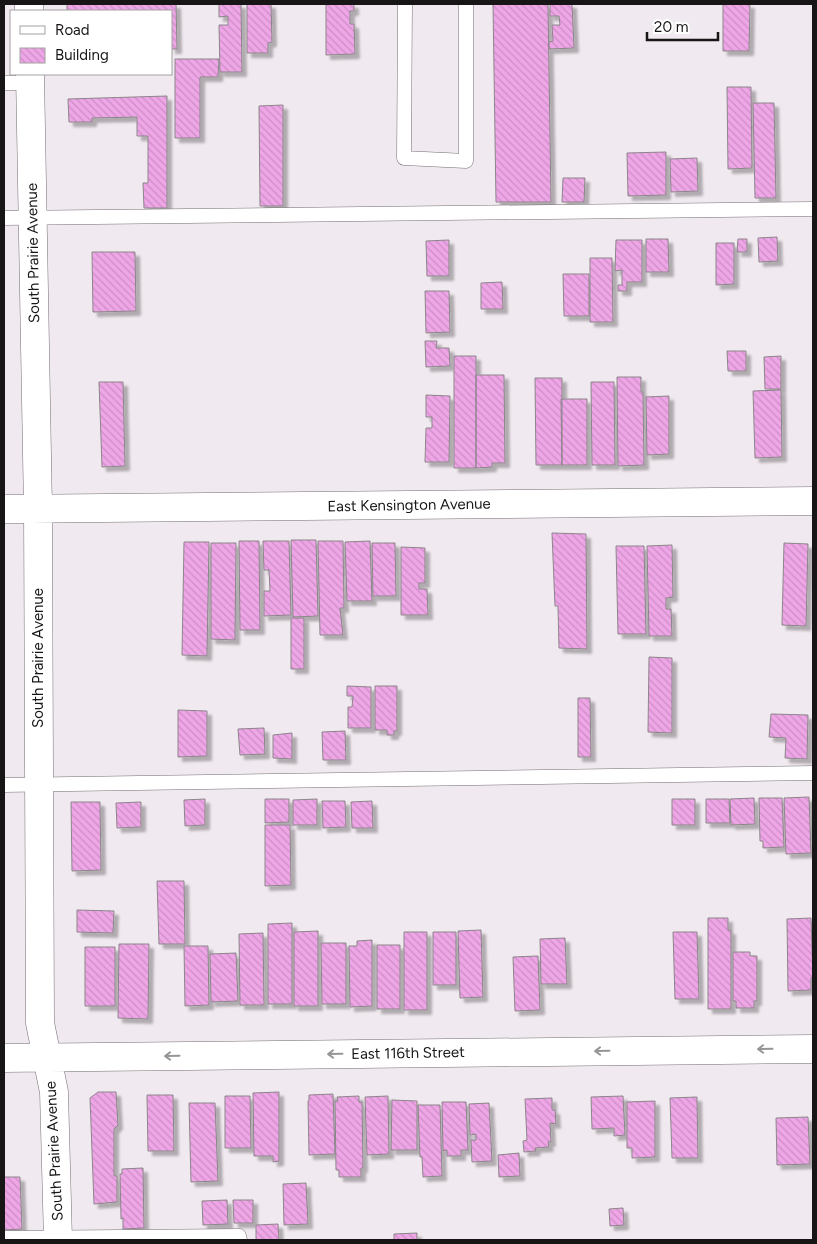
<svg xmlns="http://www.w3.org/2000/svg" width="817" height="1244" viewBox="0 0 817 1244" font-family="Figtree,sans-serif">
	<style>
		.building { fill: url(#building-back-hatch); stroke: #8b858a; filter: url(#shadow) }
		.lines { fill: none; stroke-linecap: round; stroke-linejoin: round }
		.service-casing { stroke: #756f74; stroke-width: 15 }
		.minor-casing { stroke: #756f74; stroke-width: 29 }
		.service { stroke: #fff; stroke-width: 14 }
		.minor { stroke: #fff; stroke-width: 28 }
		.oneway { stroke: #979697 }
		.labels { text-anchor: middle; stroke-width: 4.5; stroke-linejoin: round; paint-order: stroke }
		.street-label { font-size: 15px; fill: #181517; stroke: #fff }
	</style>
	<defs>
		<pattern id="building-back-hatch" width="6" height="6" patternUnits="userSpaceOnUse" patternTransform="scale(1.25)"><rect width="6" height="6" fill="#efa6e7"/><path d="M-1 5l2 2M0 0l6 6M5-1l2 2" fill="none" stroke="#cc8ec5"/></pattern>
		<filter id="shadow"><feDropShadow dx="4.5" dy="4.5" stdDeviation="1" flood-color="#0004"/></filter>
	</defs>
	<rect width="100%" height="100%" fill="#f0e9ef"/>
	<path class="building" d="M67 4H176L177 49H171V11H67Z
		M219 4H241L242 72H220L219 25H228V16L219 17Z
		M247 4H271L272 42 268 43V53H247Z
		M326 4H354V11H350V24H354L355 54 326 55Z
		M493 4H548L551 202H496Z
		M550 4H572L574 48 549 49V42L553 41 552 25H560L559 16H550Z
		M723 4H750L749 51H723Z
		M175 59H219L218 77H200V138H175Z
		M727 87H751L752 168 728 169Z
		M167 96V208H144L143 183H148V136H137V117L92 118V122H69L68 99Z
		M753 103H774L776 198H755Z
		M283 105V206H260L259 106Z
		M666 152V195L628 196 627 153Z
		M697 158 698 191 671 192 670 159Z
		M563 178H585L584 202H562Z
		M777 237 778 261 759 262 758 238Z
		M646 239H668L669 272H646Z
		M738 239H747V252H737Z
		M449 240V276H427L426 241Z
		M616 240H642V282H627V291H618V285H622V270L615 271Z
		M716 243H734V284L716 285Z
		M92 252H135L136 311 93 312Z
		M590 258H612L613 322H590Z
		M563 274H589V316H564Z
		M502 282 503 309H481V283Z
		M425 291H449L450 332 426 333Z
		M425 341H437L436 348H449L450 366 426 367Z
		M727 351H746V371H728Z
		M454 356H476V468H454Z
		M781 356V389H765L764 357Z
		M476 375H504L505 463H492V467L476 468Z
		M617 377H641V392H643L644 465 618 466Z
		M535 378H562V465H536Z
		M99 382H123L125 466 102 467Z
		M591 382H614L615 465H592Z
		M781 390 782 457 755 458 753 391Z
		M426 395 450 396 449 462H425L426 428H432V417H426Z
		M669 396V454L647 455 646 397Z
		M561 399H587V465H562Z
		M552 533 586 534 587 649 559 648 558 606H555Z
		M291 540H316L318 616 293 617Z
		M239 541H259L260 630H240Z
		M263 541H289L291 615 264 616V591H270L269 570H264Z
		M318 541H343L344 608H340L343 635H320Z
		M370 541 372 601H347L345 542Z
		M184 542H209L207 656 182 655Z
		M211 543H236L235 640 211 639Z
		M372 543H395L396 596H373Z
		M784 543 808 544 806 626 782 625Z
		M672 545 673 597 666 598V609H671L672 636H649L647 546Z
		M616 546H644L646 634H618Z
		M401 547 425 548V583H419V589H427L428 615H401Z
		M291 618H304V669H291Z
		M649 657 672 658V733L648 732Z
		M347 686 371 687V728H348V707H352L353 696H347Z
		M375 686H397V731H394V735H387V730H375Z
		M578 698H590L591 757H578Z
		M178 710 207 711V756L178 757Z
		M771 714 808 715 807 759 785 758 786 738 769 737Z
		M264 728 265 754 240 755 238 729Z
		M345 731 346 760H323L322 732Z
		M292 733V759L273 758V735Z
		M809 797 811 853 786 854 784 798Z
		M754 798 755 824 731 825 730 799Z
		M759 798H782L784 847 763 848V841H760Z
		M205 799V825L185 826 184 800Z
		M265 799H289V822L265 823Z
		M317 799V825H293V800Z
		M672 799H695V825H672Z
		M706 799H729L730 823H706Z
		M322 801H345L346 827 323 828Z
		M372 801 373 828H352L351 802Z
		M71 802H100L101 870 72 871Z
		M141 802V827L117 828 116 803Z
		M265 825H290L291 885 265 886Z
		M157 881H184L185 944H159Z
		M77 910 114 911 113 933 77 932Z
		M708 918H728V930H731V1009H708Z
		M811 918 813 978H811V990L788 991 787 919Z
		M292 923V1004H268V924Z
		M481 930 483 997 460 998 458 931Z
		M318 931V1006H294V932Z
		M404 932H427V1010H404Z
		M433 932H456V985H433Z
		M673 932H697L699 999H675Z
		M263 933 264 1005H240L239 934Z
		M565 938 567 984H541L540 939Z
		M372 940V1006L350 1007 349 946H357V941Z
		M321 943H346V1004H322Z
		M119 944H149L148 1019 118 1018Z
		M377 945H400V1009H377Z
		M184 946H208L209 1005 185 1006Z
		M85 947H115V1006H85Z
		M733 952H750V956H757V1001H754V1008H736V1001H733Z
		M236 953 238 1001 211 1002 210 954Z
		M538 956 540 1010 515 1011 513 957Z
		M98 1092H116L118 1125 114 1129V1176H117V1202L94 1204 90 1098Z
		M279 1092V1161L273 1162V1156H254L253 1093Z
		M333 1094 335 1154 309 1155 308 1101H309V1095Z
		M147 1095H173L174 1151H148Z
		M225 1096H250L251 1148H225Z
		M359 1096V1102H362L363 1168H361V1177H339V1170H336L335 1101H338L337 1097Z
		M388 1096 389 1154 367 1155 365 1097Z
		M623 1096 625 1135 614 1136V1128L592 1129 591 1097Z
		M697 1097 698 1158H672L670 1098Z
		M552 1098V1110H555L556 1124 550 1123 551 1142H548L549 1147 535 1148 536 1151 524 1152 523 1141 527 1140 525 1099Z
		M392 1100 417 1101V1150H391Z
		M655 1101V1157L632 1158V1148H627V1102Z
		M442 1102H466L468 1150H461V1156H447V1150L443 1151Z
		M189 1103H215L218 1181 191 1182Z
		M489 1103 492 1161 472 1162 471 1140H476V1134L470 1135 469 1104Z
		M418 1105H440L442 1176 423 1177 422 1157H420Z
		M808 1117 810 1164 777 1165 776 1118Z
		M519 1153 520 1176 499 1177 498 1155Z
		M143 1168 144 1228 123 1229V1218L121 1219 120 1174H122V1169Z
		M4 1177H20L22 1229 4 1230Z
		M306 1183 308 1224 284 1225 283 1184Z
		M227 1200 228 1224 203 1225 202 1201Z
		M233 1200H253V1223H234Z
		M623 1208 624 1225 610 1226 609 1209Z
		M278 1224 279 1240H256V1225Z
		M417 1233V1240H394V1234Z"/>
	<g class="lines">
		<g class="service-casing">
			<path id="service" d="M405 4 404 158 466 161V4
				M4 83H30
				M4 218 813 209
				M4 785 813 773
				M4 1238 239 1236 240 1240"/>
		</g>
		<g class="minor-casing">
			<path id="minor" d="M29 4V11
				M30 74 38 509 40 1023 54 1092 58 1240
				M4 509 813 501
				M4 1058 813 1049"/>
		</g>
		<use href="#service" class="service"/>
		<use href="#minor" class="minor"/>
	</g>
	<defs><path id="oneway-shaft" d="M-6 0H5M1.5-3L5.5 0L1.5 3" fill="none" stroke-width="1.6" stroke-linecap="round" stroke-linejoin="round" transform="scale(1.25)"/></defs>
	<g class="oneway">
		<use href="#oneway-shaft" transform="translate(765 1049) rotate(179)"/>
		<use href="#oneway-shaft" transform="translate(602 1051) rotate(179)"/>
		<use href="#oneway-shaft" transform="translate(335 1054) rotate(179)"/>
		<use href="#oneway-shaft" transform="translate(172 1056) rotate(179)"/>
	</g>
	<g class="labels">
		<g class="street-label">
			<text transform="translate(33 253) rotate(-91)" y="5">South Prairie Avenue</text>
			<text transform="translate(409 505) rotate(-1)" y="5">East Kensington Avenue</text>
			<text transform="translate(38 658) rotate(-90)" y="5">South Prairie Avenue</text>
			<text transform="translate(408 1053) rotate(-1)" y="5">East 116th Street</text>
			<text transform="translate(54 1151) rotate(-93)" y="5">South Prairie Avenue</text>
		</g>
	</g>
	<rect width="817" height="1244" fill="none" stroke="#181517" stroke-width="10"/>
	<rect x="10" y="10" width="162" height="65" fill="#ffffff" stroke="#a3a1a2"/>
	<rect x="20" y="26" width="25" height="8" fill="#ffffff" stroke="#a3a1a2"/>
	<text x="55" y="35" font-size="15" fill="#181517">Road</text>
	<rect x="20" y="48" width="25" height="15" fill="url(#building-back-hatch)" stroke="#a3a1a2"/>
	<text x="55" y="60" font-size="15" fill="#181517">Building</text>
	<path d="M647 32v8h71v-8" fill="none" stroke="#181517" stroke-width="2.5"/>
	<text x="654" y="32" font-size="15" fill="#181517" stroke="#ffffff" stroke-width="4" paint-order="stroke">20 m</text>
</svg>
